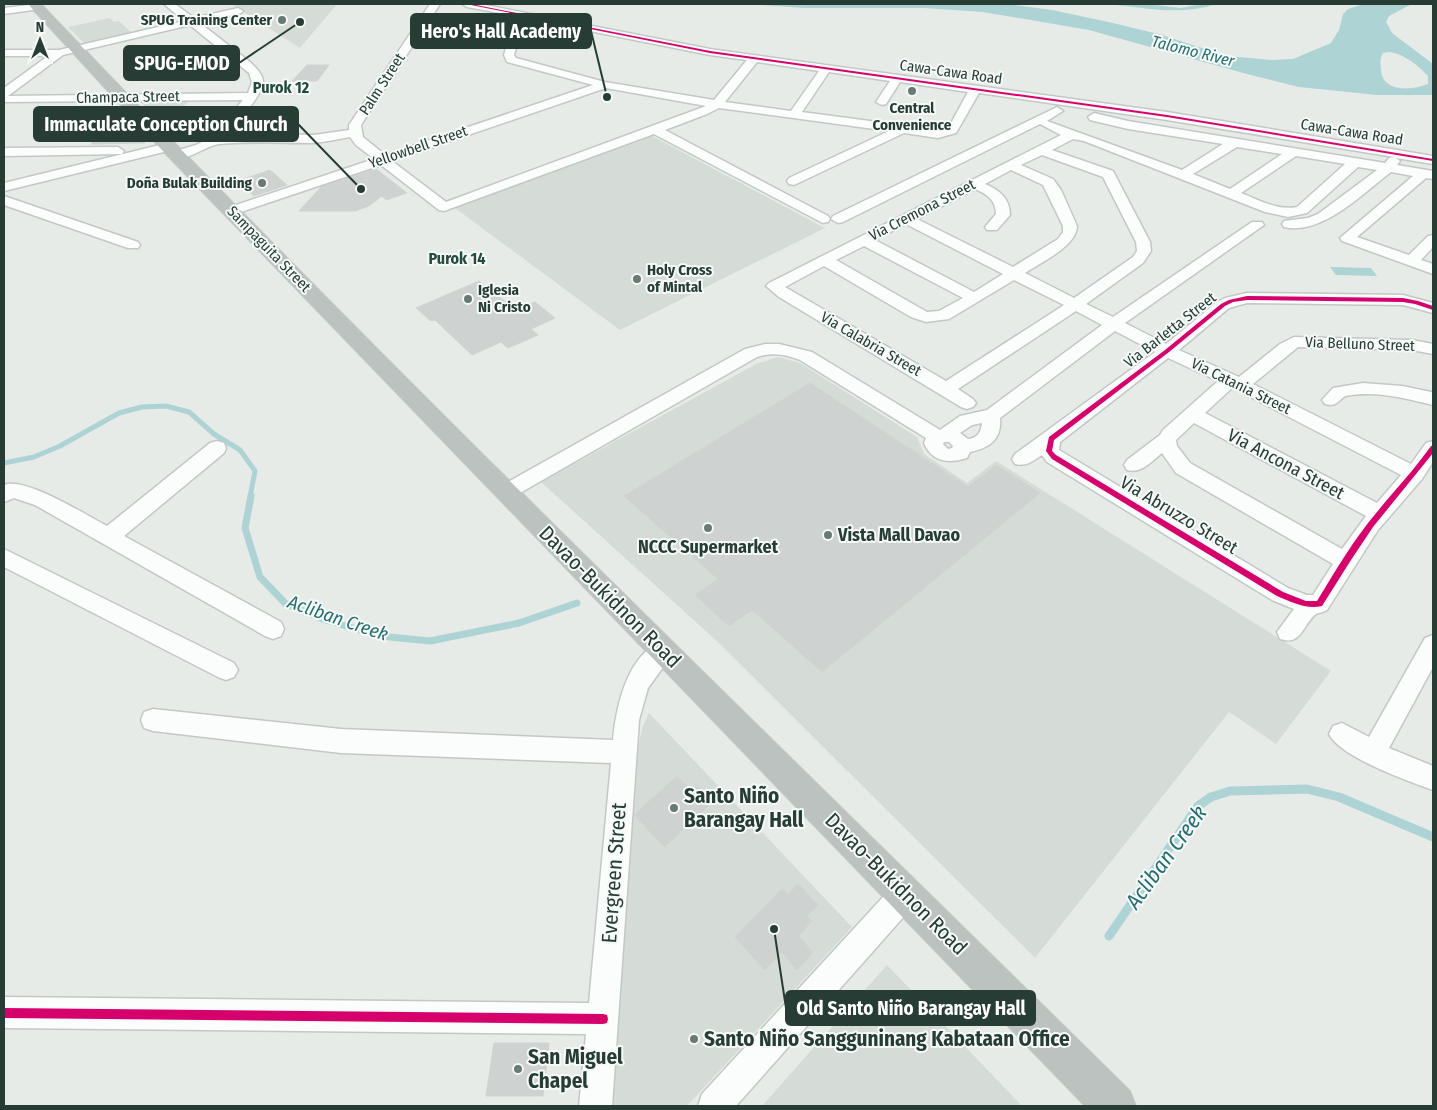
<svg xmlns="http://www.w3.org/2000/svg" width="1437" height="1110" viewBox="0 0 1437 1110" font-family="'Fira Sans Condensed',sans-serif">
  <rect width="100%" height="100%" fill="#e6ebe8"/>
  <path fill="#d5dcd8" d="M231 4H337L300 48Z
    M110 18 114 22 119 21 132 33 84 43 68 27Z
    M138 99H191L163 125Z
    M652 136 825 228 620 330 455 208Z
    M778 357 800 363 917 437 924 454 967 483 996 461 1331 671 1276 744 1229 712 1035 958 719 643 541 482 756 364Z
    M649 713 852 927 687 1106H613L636 755 643 726Z
    M887 965 1022 1106H762Z"/>
  <path fill="#add3d4" fill-rule="evenodd" d="M747 4H1007L1052 10 1113 23 1162 35 1226 56 1272 60 1293 59 1331 43 1339 30 1343 14 1348 9 1364 4H1412L1389 16 1386 22 1392 33 1433 64V95H1377L1299 87 1247 74 1089 30 983 12 924 8H804ZM1389 52C1403 53 1419 66 1428 76V84C1411 91 1381 92 1381 69 1380 63 1380 58 1383 53Z
    M1108 4H1147L1181 8 1201 4H1217C1178 16 1147 8 1108 4Z
    M1330 267 1371 268 1377 276 1336 275Z"/>
  <g fill="none" stroke-linecap="round" stroke-linejoin="round">
    <path stroke="#add3d4" stroke-width="5" d="M4 463 34 457 60 446 119 413 142 407 166 406 189 412 214 434 240 450 255 471 250 497"/>
    <path stroke="#add3d4" stroke-width="7" d="M251 496 245 528 260 577 286 604 326 620 380 636 430 641 519 623 577 603"/>
    <path stroke="#add3d4" stroke-width="9" d="M1109 936 1198 806 1211 797 1230 791 1307 789 1339 797 1433 837"/>
  </g>
  <path fill="#ced2d0" stroke="#cfd4d1" d="M307 65H329L317 81H292Z
    M114 122 128 124 145 143 91 144Z
    M376 169 407 193 386 200 382 196 369 206 355 211H299L321 187Z
    M270 170 287 185 254 196 238 181Z
    M479 281 516 310 535 302 555 318 531 329 538 335 508 348 501 342 472 355 435 320 431 321 416 308Z
    M810 383 968 487 996 465 1040 493 822 672 752 610 729 626 695 595 718 579 624 496Z
    M677 776 692 791 697 786 713 801 665 847 634 815Z
    M798 884 818 905 807 916 812 921 798 936 813 952 797 970 782 952 765 970 735 937 782 889 788 895Z
    M494 1043H549L543 1096H486Z"/>
  <g fill="none" stroke-linecap="round" stroke-linejoin="round">
    <g stroke="#c3c8c5" stroke-width="3">
      <path id="minor" d="M37 4 42 7 40 9 4 14V8Z
        M164 4H175L194 18 238 8 243 11 241 13 200 23 250 62C255 67 262 73 263 81 263 97 234 125 224 137L269 134 314 135 349 130V125L430 4H440L361 125 363 137 385 155 593 85 507 62 504 55 515 16 467 7 462 4H480L710 49 1167 112 1433 156V164L1396 158 1400 161 1397 165 1433 171V179L1426 178 1357 237 1409 255 1428 236 1433 235V247L1421 260 1433 264V274L1342 241 1340 238 1413 176 1391 172C1363 193 1322 236 1284 227L1282 224 1284 221 1308 218 1318 214 1377 170 1358 167 1307 213 1288 217 1265 212 1084 141 1073 139 1052 150 1113 171 1150 242 1151 251 1143 263 1086 304 1113 317 1252 222H1262L1264 225 1125 323 1166 344 1217 302 1225 298 1247 293 1403 295 1433 303V313L1403 305 1247 303 1229 308 1179 350 1239 377 1280 344 1294 337 1412 340 1433 344V354L1412 350 1298 347 1253 384 1411 464 1426 443 1433 441V462L1422 479 1378 530 1327 610C1324 612 1318 613 1316 614 1302 625 1302 646 1280 639L1277 632 1294 609 1272 600 1047 462 1042 455C1033 461 1026 467 1015 464L1012 459 1015 454 1155 352 1115 331 1000 418C1002 440 989 448 970 452L967 458C948 464 932 462 924 443L926 438 800 360C786 354 772 352 757 357L513 497 506 499 499 497 496 492 499 487 745 349 765 344H779L812 352 940 430 960 416 987 410 1102 325 1076 311 958 389 973 399 976 403 973 407 967 409 961 407 779 297 766 286 769 283 1061 135 1040 124 843 222 838 223 831 219 833 216 1053 109 1057 107 1063 111 1047 121 1182 170 1223 144 1128 129 1090 120 1088 117 1094 113 1128 121 1385 163 1389 158 1394 157 1167 120 979 93 956 133 938 138 904 133 794 185 789 184 787 181 789 178 889 131 719 108 707 114 665 130 828 216 830 219 828 222 823 223 654 134 444 211 439 210 381 165 232 215 227 214 225 211 227 208 374 159 356 145 350 137C338 139 325 142 312 143 281 143 250 141 219 144 204 146 188 162 172 158L170 155 172 152 196 145 210 138 243 100 4 102V88L48 56H4V50H59L184 21ZM524 18 710 55 747 60 714 100 605 82 516 58 514 55ZM190 25 249 73 252 82 248 93 8 96 63 55ZM757 62 819 71 791 111 725 102ZM829 72 890 81 876 102 882 105 886 104 900 82 968 92 950 125 938 130 802 112ZM606 88 706 106 446 202 392 161ZM1237 147 1282 154 1230 189 1193 174ZM1042 155 1103 177 1136 242 1137 251 1133 257 1074 298 1025 273C1040 263 1077 246 1077 226L1061 190 1053 179 1021 165ZM1296 156 1345 164 1297 207C1278 211 1259 200 1241 193ZM1011 170 1043 185 1063 226V232L1058 239 1013 267 917 219 975 189C987 194 996 200 996 214L985 227 987 230H997L1010 215C1010 199 1000 190 985 184ZM906 224 1003 274 974 292 875 240ZM864 246 963 298 939 311 927 312 836 260ZM824 266 911 317 926 322 949 319 1014 280 1064 305 946 381 785 287ZM1168 358 1218 381 1163 430 1160 435 1127 460 1124 465 1127 470C1141 474 1152 461 1162 453L1176 473 1333 564 1313 595H1307L1288 588 1059 450 1060 442ZM1232 388 1235 389 1401 475 1377 503 1205 413ZM982 423C981 432 978 438 968 439L960 433 972 425ZM1194 423 1366 516 1342 549 1190 463 1177 446 1176 440ZM944 442H949L953 446 952 448 948 449 943 444Z
        M168 143 174 147 172 150 4 191V183Z
        M118 147 124 151 122 154 4 156V148Z
        M4 196 138 242 140 245 138 248H128L4 205Z
        M1363 383 1402 386 1431 392 1433 393V405C1404 398 1375 390 1345 396 1337 402 1336 407 1325 404L1322 400 1333 388Z
        M217 441 224 443 226 448 224 453 124 536 281 622 284 629 281 636 273 639 265 636 35 505 14 498 4 502V485C24 476 86 515 107 526L210 443Z
        M4 549 234 663 238 670 234 677 226 680 218 677 4 567Z
        M1433 635V667L1389 748 1433 766V790C1408 781 1340 757 1329 734L1333 726 1342 723 1369 737 1425 638Z
        M663 641 671 644 675 651 648 688 639 720 612 1106H579L586 1034 4 1028V997L589 1003 611 763 341 753 153 731 144 728 141 720 144 712 153 709 341 729 613 740C616 707 627 654 663 641Z
        M905 880 915 884 919 894 915 904 736 1106H698L702 1094 895 884Z"/>
    </g>
    <g stroke="#c3c9c7" stroke-width="2">
      <path id="highway" d="M28 4H41C394 375 765 731 1130 1091L1136 1106H1085L162 150Z"/>
    </g>
    <use href="#minor" fill="#fbfcfc" fill-rule="evenodd"/>
    <use href="#highway" fill="#bcc2c0" fill-rule="evenodd"/>
    <g stroke="#f5f9f7" stroke-width="3">
      <path id="cycleway" d="M466 4H471L710 51 1167 115 1433 159V161L1167 117 710 53Z
        M1247 296 1403 298 1418 301 1433 306V310L1415 304 1403 302 1247 300 1233 302 1225 306 1169 352 1054 440 1052 451 1056 455 1283 592 1306 601H1317C1336 570 1354 539 1377 512 1395 490 1414 470 1431 446H1433V453L1429 458 1373 527 1351 560 1322 606C1306 610 1292 602 1277 596L1052 459 1046 451 1049 437 1165 350 1221 304 1229 300Z
        M4 1008 603 1014 607 1015 608 1019 607 1023 603 1024 4 1018Z"/>
    </g>
    <use href="#cycleway" fill="#d6006c" fill-rule="evenodd"/>
  </g>
  <g fill="#697973" stroke="#f5f9f7" stroke-width="2">
    <circle cx="282" cy="20" r="5"/>
    <circle cx="912" cy="91" r="5"/>
    <circle cx="262" cy="183" r="5"/>
    <circle cx="637" cy="279" r="5"/>
    <circle cx="468" cy="299" r="5"/>
    <circle cx="708" cy="528" r="5"/>
    <circle cx="828" cy="535" r="5"/>
    <circle cx="674" cy="808" r="5"/>
    <circle cx="694" cy="1039" r="5"/>
    <circle cx="518" cy="1069" r="5"/>
  </g>
  <g text-anchor="middle" dominant-baseline="central" stroke-width="4" stroke-linejoin="round" paint-order="stroke">
    <g font-size="15" font-weight="bold" fill="#263c34" stroke="#f5f9f7" text-anchor="end">
      <text x="272" y="20">SPUG Training Center</text>
      <text x="912" y="108" text-anchor="middle">Central<tspan x="912" dy="17">Convenience</tspan></text>
      <text x="252" y="183">Doña Bulak Building</text>
      <text x="647" y="270" text-anchor="start">Holy Cross<tspan x="647" dy="17">of Mintal</tspan></text>
      <text x="478" y="290" text-anchor="start">Iglesia<tspan x="478" dy="17">Ni Cristo</tspan></text>
    </g>
    <g font-size="15" fill="#263c34" stroke="#f5f9f7">
      <text transform="translate(951 72) rotate(8)">Cawa-Cawa Road</text>
      <text transform="translate(382 84) rotate(-57)">Palm Street</text>
      <text transform="translate(128 97) rotate(-1)">Champaca Street</text>
      <text transform="translate(1352 132) rotate(9)">Cawa-Cawa Road</text>
      <text transform="translate(418 147) rotate(-19)">Yellowbell Street</text>
      <text transform="translate(922 210) rotate(-27)">Via Cremona Street</text>
      <text transform="translate(269 249) rotate(46)">Sampaguita Street</text>
      <text transform="translate(1170 330) rotate(-38)">Via Barletta Street</text>
      <text transform="translate(871 344) rotate(30)">Via Calabria Street</text>
      <text transform="translate(1360 344) rotate(2)">Via Belluno Street</text>
      <text transform="translate(1241 386) rotate(26)">Via Catania Street</text>
    </g>
    <g font-size="16" font-style="italic" fill="#276e72" stroke="#f5f9f7">
      <text transform="translate(1193 51) rotate(14)">Talomo River</text>
    </g>
    <g font-size="16" font-weight="bold" fill="#244c3e" stroke="#f5f9f7">
      <text x="281" y="87">Purok 12</text>
      <text x="457" y="258">Purok 14</text>
    </g>
    <g font-size="18" fill="#263c34" stroke="#f5f9f7">
      <text transform="translate(1286 464) rotate(28)">Via Ancona Street</text>
      <text transform="translate(1179 515) rotate(31)">Via Abruzzo Street</text>
    </g>
    <g font-size="18" font-weight="bold" fill="#263c34" stroke="#f5f9f7" text-anchor="start">
      <text x="838" y="535">Vista Mall Davao</text>
      <text x="708" y="547" text-anchor="middle">NCCC Supermarket</text>
    </g>
    <g font-size="19" font-style="italic" fill="#276e72" stroke="#f5f9f7">
      <text transform="translate(338 618) rotate(19)">Acliban Creek</text>
    </g>
    <g font-size="21" fill="#263c34" stroke="#f5f9f7">
      <text transform="translate(610 597) rotate(45)">Davao-Bukidnon Road</text>
      <text transform="translate(614 873) rotate(-86)">Evergreen Street</text>
      <text transform="translate(896 884) rotate(45)">Davao-Bukidnon Road</text>
    </g>
    <g font-size="21" font-weight="bold" fill="#263c34" stroke="#f5f9f7" text-anchor="start">
      <text x="684" y="796">Santo Niño<tspan x="684" dy="24">Barangay Hall</tspan></text>
      <text x="704" y="1039">Santo Niño Sangguninang Kabataan Office</text>
      <text x="528" y="1057">San Miguel<tspan x="528" dy="24">Chapel</tspan></text>
    </g>
    <g font-size="22" font-style="italic" fill="#276e72" stroke="#f5f9f7">
      <text transform="translate(1166 857) rotate(-54)">Acliban Creek</text>
    </g>
  </g>
  <path fill="none" stroke="#263c34" stroke-width="2" d="M607 97L591 31M300 22L239 63M361 189L298 124M774 929L786 1008"/>
  <g fill="#263c34" stroke="#f5f9f7" stroke-width="2">
    <circle cx="607" cy="97" r="5"/>
    <circle cx="300" cy="22" r="5"/>
    <circle cx="361" cy="189" r="5"/>
    <circle cx="774" cy="929" r="5"/>
  </g>
  <g fill="#263c34" stroke="#263c34" stroke-width="2">
    <rect x="411" y="14" width="180" height="34" rx="5"/>
    <rect x="124" y="46" width="115" height="34" rx="5"/>
    <rect x="34" y="107" width="264" height="34" rx="5"/>
    <rect x="786" y="991" width="249" height="34" rx="5"/>
  </g>
  <g font-size="19" text-anchor="middle" font-weight="bold" fill="#fff">
    <text x="501" y="38">Hero's Hall Academy</text>
    <text x="182" y="70">SPUG-EMOD</text>
    <text x="166" y="131">Immaculate Conception Church</text>
    <text x="911" y="1015">Old Santo Niño Barangay Hall</text>
  </g>
  <rect width="1437" height="1110" fill="none" stroke="#263c34" stroke-width="10"/>
  <g transform="translate(40 40)" stroke="#f5f9f7" stroke-width="4" paint-order="stroke">
  <path d="M0-4L9 19L0 12L-9 19Z" fill="#263c34"/>
  <text y="-8" font-size="14" font-weight="bold" text-anchor="middle" fill="#263c34">N</text>
  </g>
</svg>
